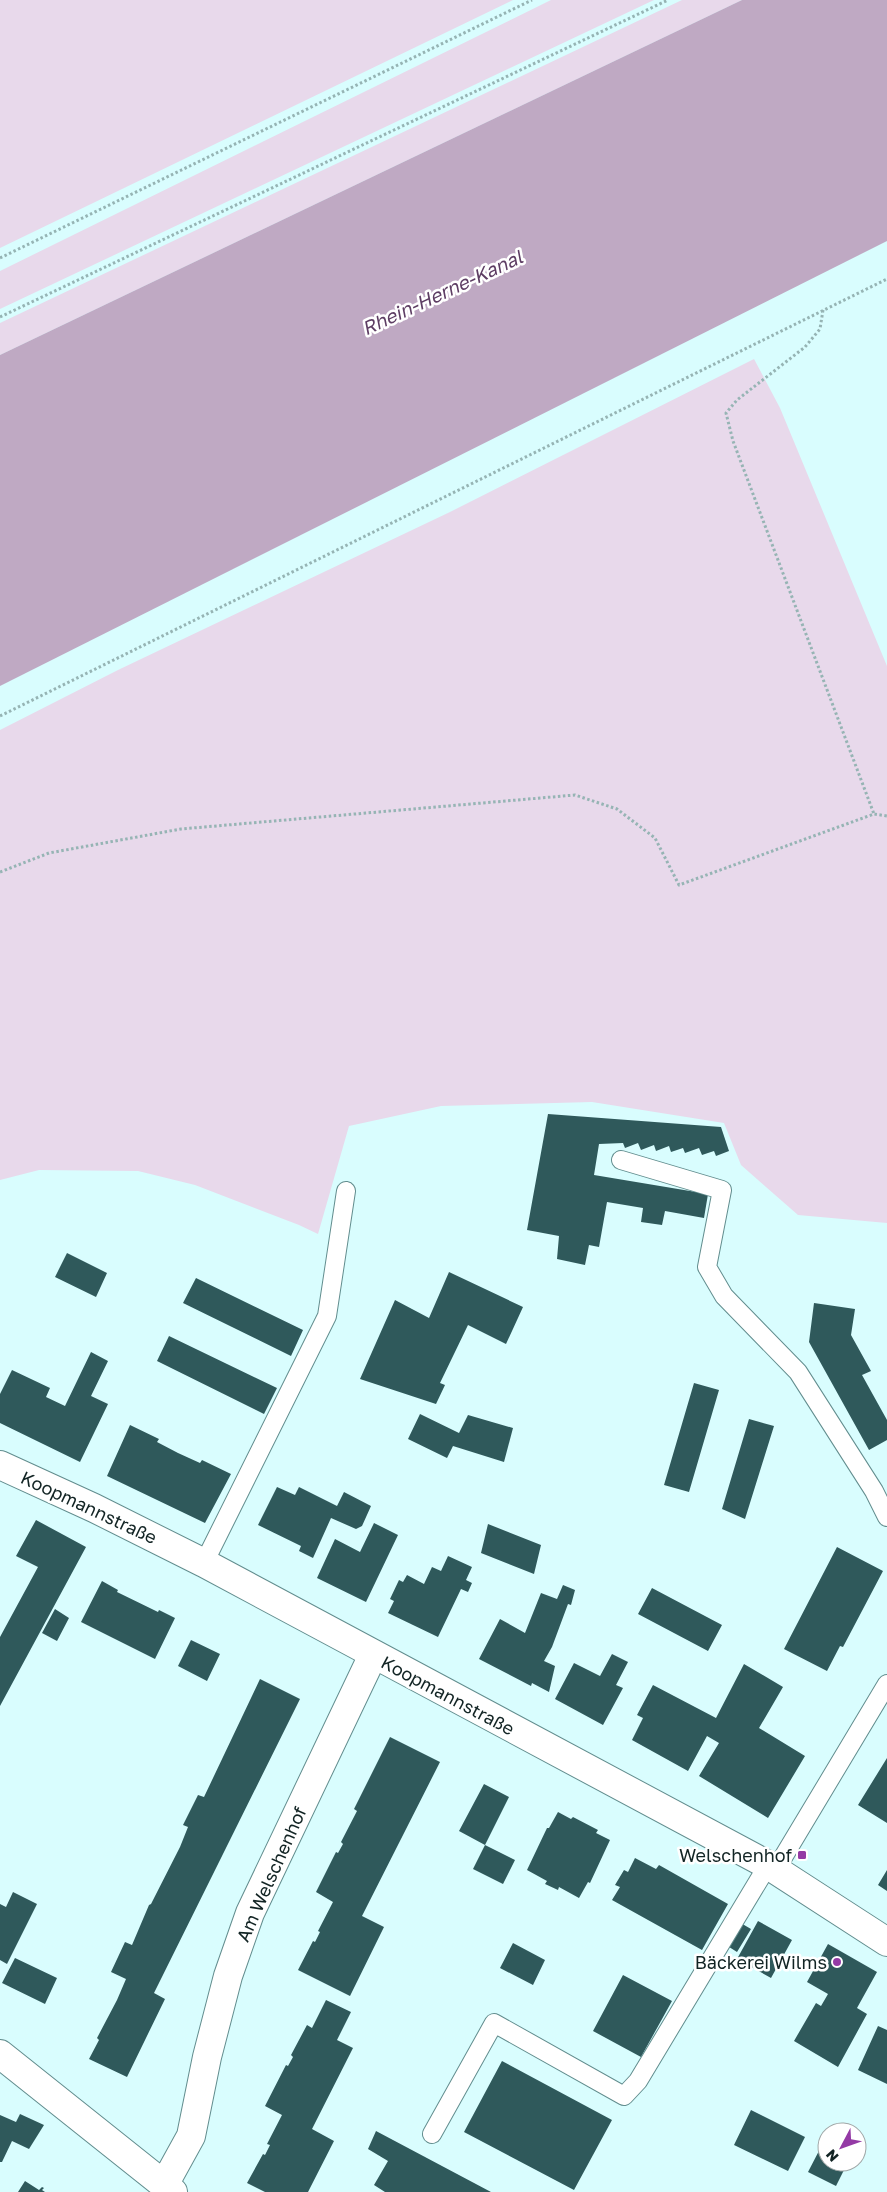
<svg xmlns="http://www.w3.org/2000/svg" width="887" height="2192" viewBox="0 0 887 2192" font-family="'Golos Text',sans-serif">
  <rect width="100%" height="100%" fill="#d9fdfe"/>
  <path fill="#e8d9eb" d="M0 0H513L0 248Z
    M551 0H654L0 309V271Z
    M682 0H742L0 355V323Z
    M754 359 780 408 887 666V1223L798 1215 741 1165 724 1123 592 1102 441 1106 349 1126 318 1234 299 1225 195 1185 138 1171 39 1170 0 1180V730L118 670 450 512Z"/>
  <path fill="#bfa9c3" d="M742 0H887V241L0 686V355Z"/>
  <path fill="#2f595b" d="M548 1114 721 1127 729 1151 716 1156 714 1151 702 1155 699 1148 685 1153 683 1148 671 1152 669 1146 656 1151 654 1145 641 1150 638 1143 625 1148 623 1143 599 1144 594 1175 708 1194 704 1218 665 1211 662 1225 641 1222 643 1208 607 1202 599 1247 589 1245 585 1265 557 1259 559 1236 527 1230Z
    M67 1253 107 1273 96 1297 55 1277Z
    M449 1272 523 1307 506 1344 468 1325 440 1383 445 1385 436 1404 360 1379 395 1300 429 1318Z
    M196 1278 303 1330 291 1356 183 1303Z
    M814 1303 855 1309 851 1335 871 1371 862 1375 887 1420V1440L869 1450 809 1342Z
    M169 1336 277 1388 264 1414 157 1361Z
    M91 1352 108 1361 91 1396 108 1404 80 1462 0 1423V1394L12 1370 50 1388 46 1397 65 1406Z
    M694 1383 719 1390 689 1492 664 1485Z
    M420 1414 459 1433 468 1415 513 1428 504 1462 453 1446 447 1458 408 1439Z
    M749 1419 774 1426 745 1519 722 1509Z
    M130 1425 159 1439 157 1442 178 1453 200 1463 202 1460 231 1474 205 1523 107 1476Z
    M277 1487 295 1495 299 1487 337 1506 344 1492 371 1506 362 1526 356 1529 331 1518 313 1558 299 1551 301 1546 258 1525Z
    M36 1520 86 1547 0 1706V1637L38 1567 16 1556Z
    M374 1523 398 1535 366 1602 317 1578 335 1539 360 1552Z
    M488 1524 541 1545 534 1574 481 1553Z
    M837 1547 883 1571 843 1647 840 1646 827 1671 784 1649Z
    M448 1556 472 1567 466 1580 472 1583 468 1592 461 1589 438 1637 388 1613 394 1601 390 1599 399 1580 403 1582 407 1575 424 1584 432 1567 441 1571Z
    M102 1581 118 1590 117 1592 158 1612 159 1610 175 1618 155 1659 81 1622Z
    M563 1585 575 1590 571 1605 568 1604 552 1647 544 1661 555 1666 549 1692 532 1683 531 1686 479 1659 500 1619 525 1633 541 1593 557 1599Z
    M652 1588 722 1625 708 1651 638 1614Z
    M55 1609 69 1618 57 1641 42 1633Z
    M191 1640 220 1654 207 1681 178 1666Z
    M612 1654 628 1662 616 1685 623 1688 603 1725 555 1699 574 1663 600 1676Z
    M744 1664 783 1687 759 1728 805 1756 768 1818 699 1776 719 1743 707 1736 688 1771 632 1740 643 1718 637 1715 653 1685 716 1718Z
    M260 1679 300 1699 154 1993 165 1999 127 2077 89 2059 99 2040 97 2038 117 2000 126 1979 111 1972 125 1942 132 1945 149 1905 151 1904 180 1847 188 1827 183 1825 198 1795 204 1797Z
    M390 1737 440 1762 362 1916 384 1927 350 1996 298 1970 313 1941 315 1942 320 1932 318 1931 333 1902 316 1892 336 1852 338 1853 343 1844 341 1842 357 1811 354 1809Z
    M887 1758V1823L858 1805Z
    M484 1784 509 1797 485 1845 459 1831Z
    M558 1812 571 1819 573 1817 598 1830 596 1833 610 1840 590 1883 588 1882 579 1898 559 1887 558 1890 545 1884 547 1881 527 1870 547 1828H549Z
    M485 1845 515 1860 503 1884 473 1869Z
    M635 1858 656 1869 659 1865 728 1904 702 1950 612 1900 620 1887 615 1885 624 1870 628 1872Z
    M887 1870V1891L878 1885Z
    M13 1892 37 1904 7 1964 0 1960V1904L6 1907Z
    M758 1921 792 1940 771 1978 737 1959Z
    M739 1922 751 1929 737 1952 726 1945Z
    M513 1943 545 1960 533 1985 500 1968Z
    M828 1944 877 1972 857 2008 867 2014 838 2067 794 2041 816 2003 821 2006 828 1994 807 1982Z
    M15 1958 57 1978 45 2004 2 1983Z
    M623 1975 672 2001 641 2057 593 2031Z
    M326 2000 351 2012 337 2040 353 2048 312 2129 334 2141 308 2192H265L247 2183 263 2154 265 2155 270 2145 267 2144 282 2115 265 2106 286 2065 288 2066 293 2057 291 2055 307 2025 312 2028Z
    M878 2026 887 2030V2084L858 2070Z
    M502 2061 612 2120 574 2190 464 2132Z
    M751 2110 805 2137 788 2171 734 2145Z
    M20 2114 44 2125 29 2149 12 2141 2 2162H0V2115L16 2122Z
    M376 2131 491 2192H385L374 2185 388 2161 368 2149Z
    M822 2145 827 2147V2162H848L836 2186 808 2172Z
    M25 2181 39 2190 42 2187 44 2188 42 2190 45 2192H18Z"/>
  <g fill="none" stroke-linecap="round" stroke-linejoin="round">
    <g stroke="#628d8e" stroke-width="20">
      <path id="service" d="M621 1160 722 1190 707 1267 724 1296 798 1372 874 1491 887 1517
        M204 1563 327 1316 346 1191
        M776 1869 887 1684
        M432 2134 494 2023 624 2096 638 2081 768 1865"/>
    </g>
    <g stroke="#628d8e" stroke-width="30">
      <path id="minor" d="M0 2054 173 2192
        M164 2185 191 2136 207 2057 228 1976 250 1913 373 1655"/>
    </g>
    <g stroke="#628d8e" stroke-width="30">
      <path id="tertiary" d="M0 1465 94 1508 204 1563 768 1865 887 1942"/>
    </g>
    <path stroke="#96b4b4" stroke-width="3" stroke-dasharray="2.5 2.5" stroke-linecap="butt" d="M0 258 532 0
      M823 310 820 329 805 347 737 400 726 413 733 441 874 814
      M0 317 668 0
      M0 716 887 279
      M0 872 49 853 181 829 575 795 617 809 655 838 679 885 874 814 887 816"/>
    <use href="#service" stroke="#fff" stroke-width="18"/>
    <use href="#minor" stroke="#fff" stroke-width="28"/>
    <use href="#tertiary" stroke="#fff" stroke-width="28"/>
  </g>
  <g fill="#943aa5" stroke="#fff" stroke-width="2">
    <rect x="797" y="1850" width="10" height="10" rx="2.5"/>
    <circle cx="837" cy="1962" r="5"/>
  </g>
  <g text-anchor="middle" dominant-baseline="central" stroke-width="5" stroke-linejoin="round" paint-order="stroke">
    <g font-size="18" fill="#122424" stroke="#fff">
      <text transform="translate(89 1507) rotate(25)">Koopmannstraße</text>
      <text transform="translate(448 1695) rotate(28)">Koopmannstraße</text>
      <text transform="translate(271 1874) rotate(-66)">Am Welschenhof</text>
    </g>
    <g font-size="18" fill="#122424" stroke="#fff" text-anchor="end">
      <text x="792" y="1855">Welschenhof</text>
      <text x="827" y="1962">Bäckerei Wilms</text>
    </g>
    <g font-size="19" font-style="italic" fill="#5d3d63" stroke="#fff">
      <text transform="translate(442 292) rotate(-25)">Rhein-Herne-Kanal</text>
    </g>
  </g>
  <g transform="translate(842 2147) rotate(229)"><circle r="24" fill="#ffffff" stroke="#a0a7a7"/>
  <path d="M0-4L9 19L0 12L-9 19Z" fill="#943aa5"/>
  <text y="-8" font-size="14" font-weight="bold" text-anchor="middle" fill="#122424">N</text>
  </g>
</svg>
